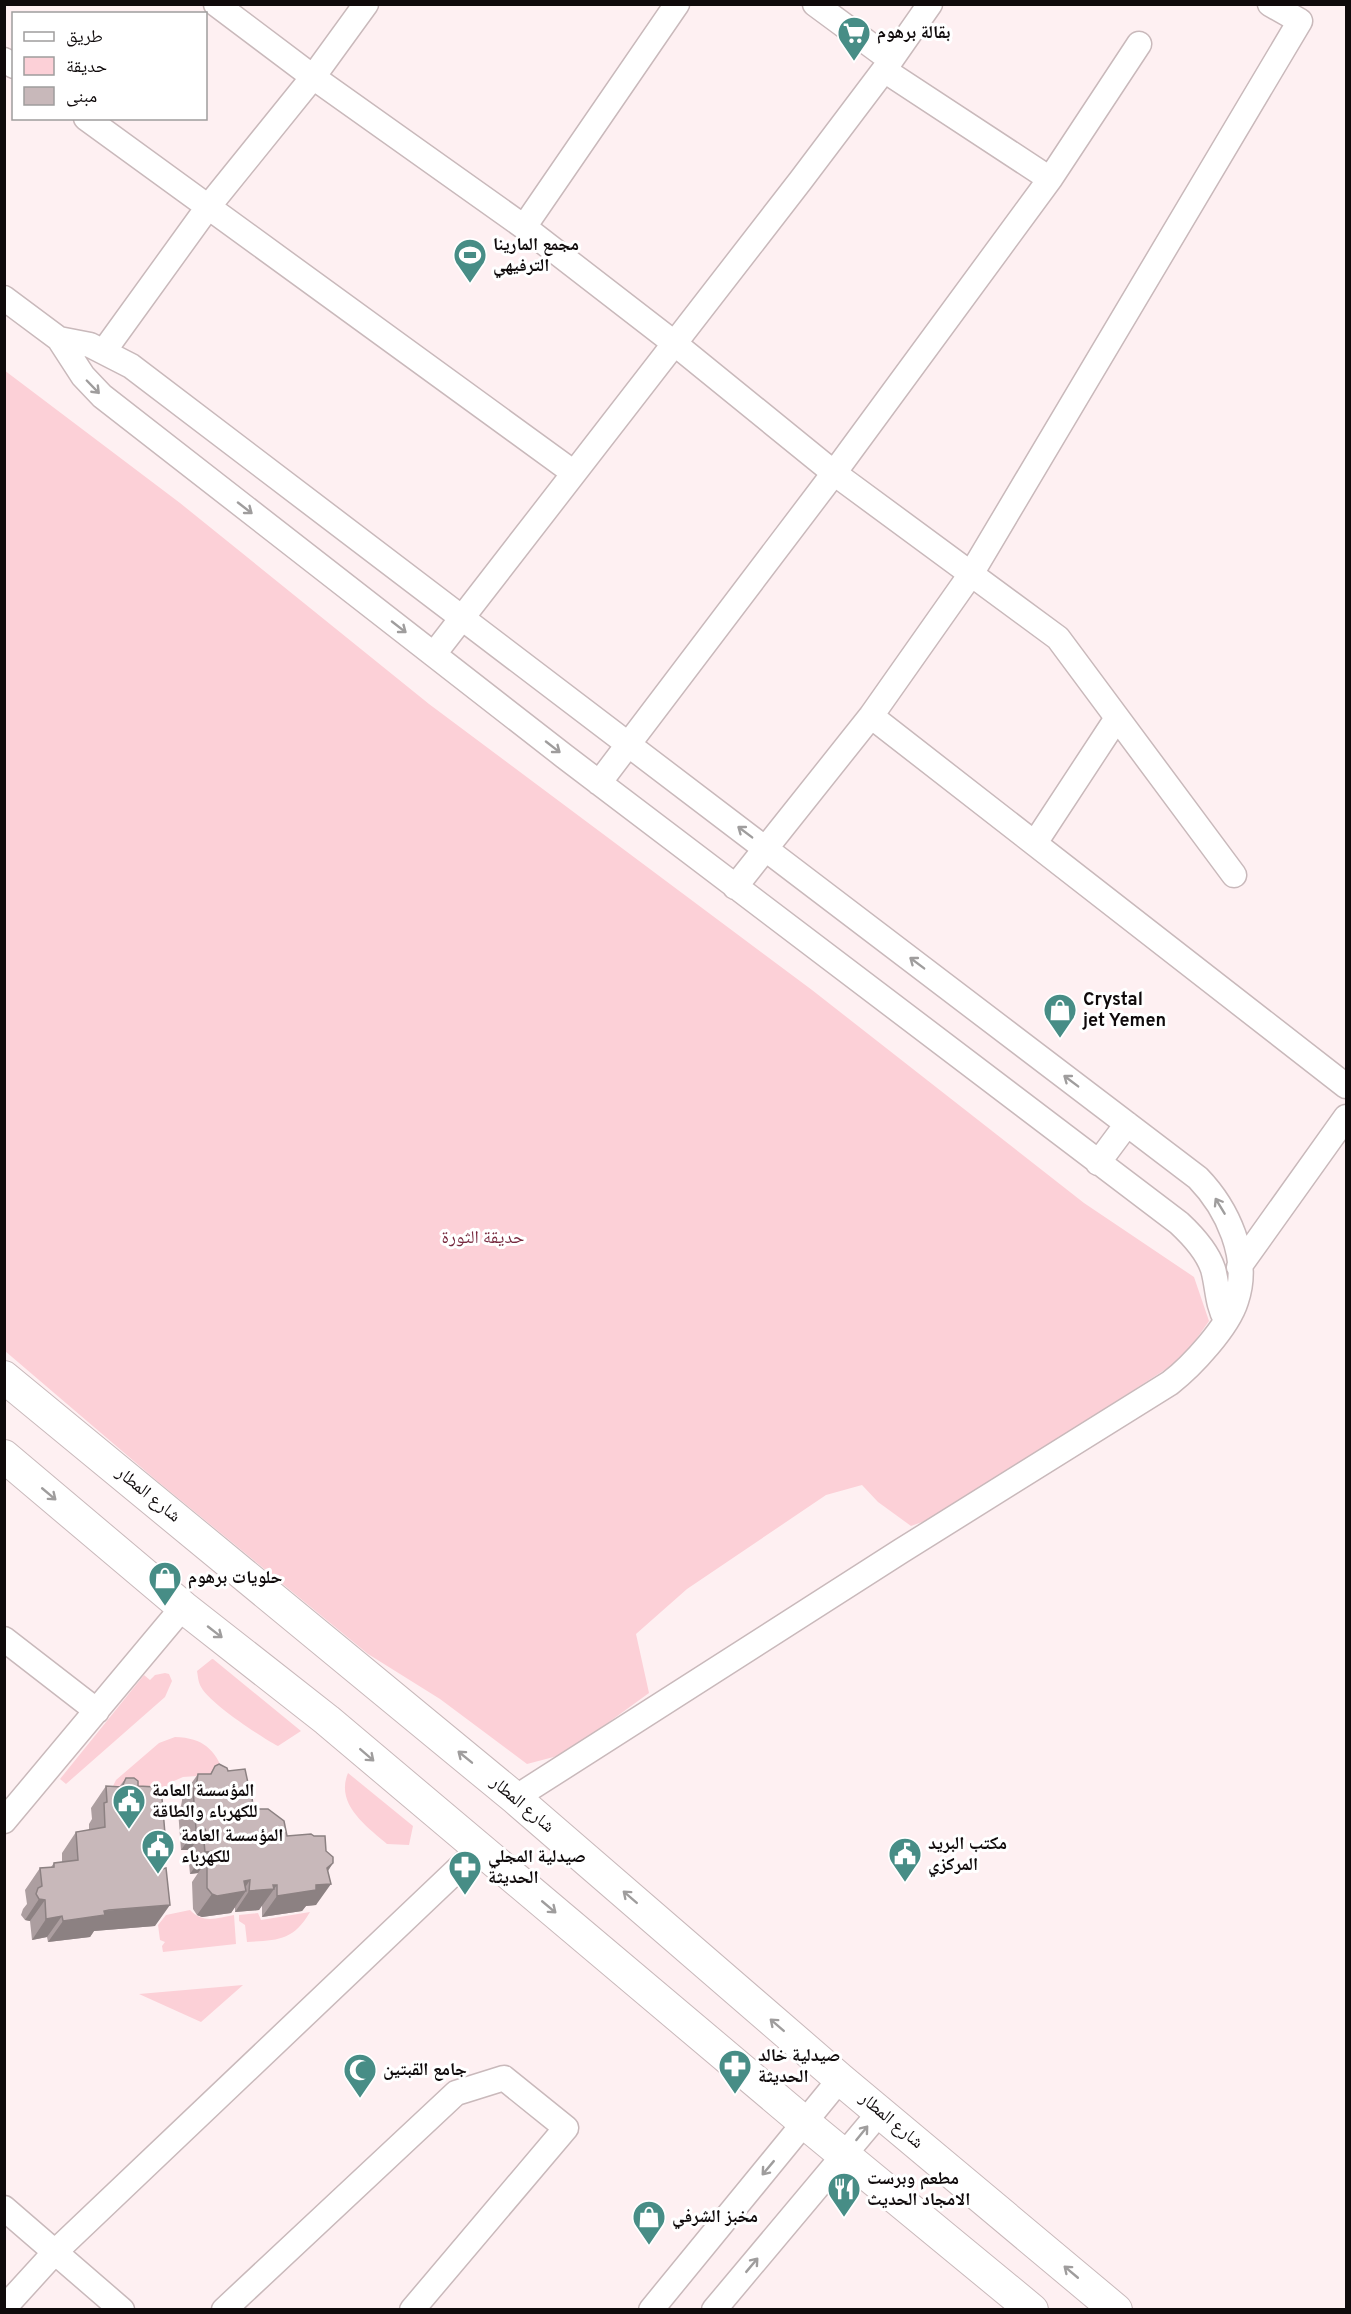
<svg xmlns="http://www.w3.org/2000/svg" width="1351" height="2314" viewBox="0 0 1351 2314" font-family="Overpass,'Noto Naskh Arabic',sans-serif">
  <rect width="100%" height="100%" fill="#fef0f2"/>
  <path fill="#fcd0d7" d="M4 370 180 503 429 704 812 990 1084 1203 1194 1277 1209 1321 1183 1358 939 1516 911 1526 878 1502 862 1485 826 1495 687 1589 636 1634 649 1693 565 1754 527 1764 440 1699 368 1654 156 1480 5 1351Z
    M212 1659H213L301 1731 278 1746C261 1737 207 1702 200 1685 198 1681 198 1676 197 1671Z
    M165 1673 169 1674 172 1681 165 1697 66 1784 60 1779 144 1675 150 1680 155 1675Z
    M175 1737C204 1738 214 1749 225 1774L183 1777 174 1781 169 1795 127 1792 128 1787 113 1786 116 1780 159 1743Z
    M348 1773 413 1826 409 1845 387 1844C366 1826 335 1804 348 1773Z
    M190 1910C203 1924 217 1918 234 1915L236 1944 163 1952 162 1946 165 1942 160 1940 158 1925 166 1915Z
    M310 1912C293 1941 278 1940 247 1942L245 1925 239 1921V1915L258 1913 261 1920Z
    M243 1985 201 2022 139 1994Z"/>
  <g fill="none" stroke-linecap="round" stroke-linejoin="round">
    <g stroke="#c9b9bb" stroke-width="27">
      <path id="minor" d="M216 4 313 77 524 227 674 343 834 473 1058 638 1234 875
        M815 4 891 60
        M4 60 14 66
        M884 70 1050 179
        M86 118 574 473
        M524 227 677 4
        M4 298 59 339 83 376 102 396 564 756 1179 1223C1193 1236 1207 1251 1213 1269 1218 1287 1217 1304 1226 1320
        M59 339 90 345 131 366 1198 1178C1227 1208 1251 1258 1236 1301 1228 1327 1192 1366 1170 1383L901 1551 515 1798
        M104 351 208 207 313 77 366 4
        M434 654 801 180 884 70 930 4
        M871 716 1346 1086
        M599 783 834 473 1050 179 1139 44
        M1035 843 1117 718
        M735 887 871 716 971 574 1300 21 1270 4
        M1098 1163 1127 1124
        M1239 1267 1346 1117
        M4 1639 97 1711
        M4 1821 183 1607
        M4 2208 122 2310
        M4 2308 55 2252 479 1849
        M224 2310 456 2093 504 2078 566 2128 412 2310
        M651 2310 840 2079
        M714 2310 880 2112"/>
    </g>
    <g stroke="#c9b9bb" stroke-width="34">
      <path id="major" d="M4 1377 515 1798 840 2079 1116 2310
        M4 1456 183 1607 327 1720 805 2123 1032 2310"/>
    </g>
    <use href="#minor" stroke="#fff" stroke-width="24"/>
    <use href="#major" stroke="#fff" stroke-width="32"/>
  </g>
  <path fill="#ac9ea0" d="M215 1766 228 1771 253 1809 287 1836 326 1851 333 1863 328 1871 316 1905 306 1906 302 1911 262 1917V1906H261L259 1910 235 1912V1907L231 1913 202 1917 197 1915 193 1909 192 1882 198 1873 190 1874 188 1853 190 1850H181L178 1810 181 1806 183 1795 198 1774H210Z
    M126 1778 138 1786 160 1842 155 1926 94 1931 90 1937 48 1942 47 1937 32 1940 30 1921 25 1920 21 1915 23 1909 27 1904 25 1890 40 1868 51 1867 54 1863 62 1862V1853L76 1832 89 1830V1824L92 1819 91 1808 106 1786 119 1787Z"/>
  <path fill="#8c8182" d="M196 1829H205L190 1850H181Z
    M165 1834 150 1855 159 1835Z
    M216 1851 207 1864V1860L198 1873 190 1874 205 1852Z
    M333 1863 318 1885 331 1884 316 1905 306 1906 302 1911 262 1917 277 1896 327 1868Z
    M250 1880 242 1892 246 1891 231 1913 202 1917 197 1915 212 1894 244 1881Z
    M273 1885H277L259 1910 235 1912 249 1891Z
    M39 1899 45 1900 30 1921 25 1920Z
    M170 1905 155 1926 94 1931 90 1937 48 1942 63 1921 104 1911Z
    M62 1916 47 1937 32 1940 46 1919Z"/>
  <path fill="#c8b8ba" stroke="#8c8182" stroke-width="1.5" d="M219 1764 227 1768 228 1771 245 1769 248 1783H251L253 1809H268L284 1821 287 1836 311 1834 314 1836H325L326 1851 333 1857V1863L327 1868 331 1884 316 1885V1890L277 1896V1885H273L274 1889 249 1891 250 1880 244 1881 246 1891 217 1896 212 1894 207 1888V1860L217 1858 216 1851 205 1852 203 1832H206L205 1829H196L193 1789 196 1788 198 1774H211L215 1766Z
    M126 1778H134L138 1781V1786L156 1787 158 1798H162L165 1834 159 1835 162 1869 166 1868 170 1905 109 1910 104 1911 105 1915 63 1921 62 1916 46 1919 45 1900 39 1899 36 1894 38 1888 42 1886 40 1868 54 1867V1863L78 1860 76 1832 105 1827 104 1803 107 1802 106 1786 122 1787Z"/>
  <defs><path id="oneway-shaft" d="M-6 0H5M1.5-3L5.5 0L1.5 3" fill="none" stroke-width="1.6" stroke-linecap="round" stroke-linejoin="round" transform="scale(1.5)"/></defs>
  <g stroke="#9f9d9d">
    <use href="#oneway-shaft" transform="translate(93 387) rotate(46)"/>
    <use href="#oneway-shaft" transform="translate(245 508) rotate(38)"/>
    <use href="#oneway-shaft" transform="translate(399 627) rotate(38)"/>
    <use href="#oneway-shaft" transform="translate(553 747) rotate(38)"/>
    <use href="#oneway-shaft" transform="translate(745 832) rotate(-143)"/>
    <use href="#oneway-shaft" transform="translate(917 963) rotate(-143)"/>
    <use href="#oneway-shaft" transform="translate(1071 1081) rotate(-143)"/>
    <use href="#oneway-shaft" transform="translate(1220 1206) rotate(-121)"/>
    <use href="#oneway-shaft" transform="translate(49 1494) rotate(40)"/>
    <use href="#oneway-shaft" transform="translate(215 1632) rotate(38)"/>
    <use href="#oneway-shaft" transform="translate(367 1755) rotate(41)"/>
    <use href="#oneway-shaft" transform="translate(465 1757) rotate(-141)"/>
    <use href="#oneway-shaft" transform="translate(630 1897) rotate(-139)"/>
    <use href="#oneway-shaft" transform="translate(549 1907) rotate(40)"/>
    <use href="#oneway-shaft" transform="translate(777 2025) rotate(-139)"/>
    <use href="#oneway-shaft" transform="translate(862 2133) rotate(-51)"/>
    <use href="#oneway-shaft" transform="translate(768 2168) rotate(130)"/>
    <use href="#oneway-shaft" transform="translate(752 2265) rotate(-50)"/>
    <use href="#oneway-shaft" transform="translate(1071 2272) rotate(-140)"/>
  </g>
  <defs>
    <g id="supermarket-pin" transform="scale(1.725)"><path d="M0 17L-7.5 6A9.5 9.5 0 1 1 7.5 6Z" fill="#478d86" stroke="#fff"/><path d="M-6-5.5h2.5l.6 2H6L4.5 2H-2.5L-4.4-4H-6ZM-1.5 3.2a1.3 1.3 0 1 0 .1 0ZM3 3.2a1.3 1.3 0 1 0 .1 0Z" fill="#fff"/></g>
    <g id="stadium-pin" transform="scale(1.725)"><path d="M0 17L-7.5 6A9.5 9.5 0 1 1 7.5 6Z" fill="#478d86" stroke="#fff"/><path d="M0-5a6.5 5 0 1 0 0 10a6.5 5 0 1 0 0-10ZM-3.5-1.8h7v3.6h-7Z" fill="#fff"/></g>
    <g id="shop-pin" transform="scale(1.725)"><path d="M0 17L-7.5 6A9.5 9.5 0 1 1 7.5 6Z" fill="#478d86" stroke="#fff"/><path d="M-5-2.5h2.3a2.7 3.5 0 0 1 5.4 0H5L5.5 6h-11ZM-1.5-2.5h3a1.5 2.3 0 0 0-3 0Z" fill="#fff"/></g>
    <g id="civic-pin" transform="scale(1.725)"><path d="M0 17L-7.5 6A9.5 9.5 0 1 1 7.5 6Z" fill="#478d86" stroke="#fff"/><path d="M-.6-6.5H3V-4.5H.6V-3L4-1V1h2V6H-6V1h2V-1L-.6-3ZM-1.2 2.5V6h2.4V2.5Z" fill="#fff"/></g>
    <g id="pharmacy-pin" transform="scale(1.725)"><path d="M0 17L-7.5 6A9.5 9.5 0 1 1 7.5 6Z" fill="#478d86" stroke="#fff"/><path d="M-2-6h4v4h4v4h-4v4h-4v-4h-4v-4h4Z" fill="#fff"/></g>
    <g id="mosque-pin" transform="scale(1.725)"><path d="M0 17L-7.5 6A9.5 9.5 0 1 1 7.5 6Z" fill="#478d86" stroke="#fff"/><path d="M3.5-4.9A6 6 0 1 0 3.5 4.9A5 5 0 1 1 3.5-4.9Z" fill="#fff"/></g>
    <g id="restaurant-pin" transform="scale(1.725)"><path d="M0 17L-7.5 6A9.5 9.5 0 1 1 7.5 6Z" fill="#478d86" stroke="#fff"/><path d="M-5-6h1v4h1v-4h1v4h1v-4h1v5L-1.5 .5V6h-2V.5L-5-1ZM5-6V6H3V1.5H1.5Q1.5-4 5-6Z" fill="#fff"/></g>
  </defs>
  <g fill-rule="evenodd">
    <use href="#supermarket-pin" x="854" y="33"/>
    <use href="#stadium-pin" x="470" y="255"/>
    <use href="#shop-pin" x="1060" y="1010"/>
    <use href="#shop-pin" x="165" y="1578"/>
    <use href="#civic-pin" x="129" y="1801"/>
    <use href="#civic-pin" x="158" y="1846"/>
    <use href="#civic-pin" x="905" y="1854"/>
    <use href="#pharmacy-pin" x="465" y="1867"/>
    <use href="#pharmacy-pin" x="735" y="2066"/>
    <use href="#mosque-pin" x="360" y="2070"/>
    <use href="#restaurant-pin" x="844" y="2189"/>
    <use href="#shop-pin" x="649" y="2217"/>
  </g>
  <g text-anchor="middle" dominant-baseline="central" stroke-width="6" stroke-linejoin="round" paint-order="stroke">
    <g font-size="18" font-weight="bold" fill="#0f0a0b" stroke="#fff" text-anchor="start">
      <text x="877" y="33">بقالة برهوم</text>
      <text x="493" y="245">مجمع المارينا<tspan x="493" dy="21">الترفيهي</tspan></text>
      <text x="1083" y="1000">Crystal<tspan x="1083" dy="21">jet Yemen</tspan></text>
      <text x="188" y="1578">حلويات برهوم</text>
      <text x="152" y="1791">المؤسسة العامة<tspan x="152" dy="21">للكهرباء والطاقة</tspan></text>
      <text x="181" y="1836">المؤسسة العامة<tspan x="181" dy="21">للكهرباء</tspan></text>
      <text x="928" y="1844">مكتب البريد<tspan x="928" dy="21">المركزي</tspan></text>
      <text x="488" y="1857">صيدلية المجلي<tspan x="488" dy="21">الحديثة</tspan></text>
      <text x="758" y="2056">صيدلية خالد<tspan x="758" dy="21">الحديثة</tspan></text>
      <text x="383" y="2070">جامع القبتين</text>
      <text x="867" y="2179">مطعم وبرست<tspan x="867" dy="21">الامجاد الحديث</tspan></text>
      <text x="672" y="2217">مخبز الشرفي</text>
    </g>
    <g font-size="18" fill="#772a3f" stroke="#fff">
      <text x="483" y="1238">حديقة الثورة</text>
    </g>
    <g font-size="18" fill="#0f0a0b" stroke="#fff">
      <text transform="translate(148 1495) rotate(39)">شارع المطار</text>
      <text transform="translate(522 1805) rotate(40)">شارع المطار</text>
      <text transform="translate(891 2121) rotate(40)">شارع المطار</text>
    </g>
  </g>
  <rect width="1351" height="2314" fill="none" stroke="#0f0a0b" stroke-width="12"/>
  <rect x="12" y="12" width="195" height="108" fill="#ffffff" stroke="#9f9d9d" stroke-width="1.5"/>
  <rect x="24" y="32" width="30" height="9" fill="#ffffff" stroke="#9f9d9d" stroke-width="1.5"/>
  <text x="66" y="42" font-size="18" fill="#0f0a0b">طريق</text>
  <rect x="24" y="57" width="30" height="18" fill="#fcd0d7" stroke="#9f9d9d" stroke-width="1.5"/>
  <text x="66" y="72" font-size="18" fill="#0f0a0b">حديقة</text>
  <rect x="24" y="87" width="30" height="18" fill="#c8b8ba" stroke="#9f9d9d" stroke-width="1.5"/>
  <text x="66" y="102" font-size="18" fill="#0f0a0b">مبنى</text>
</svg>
